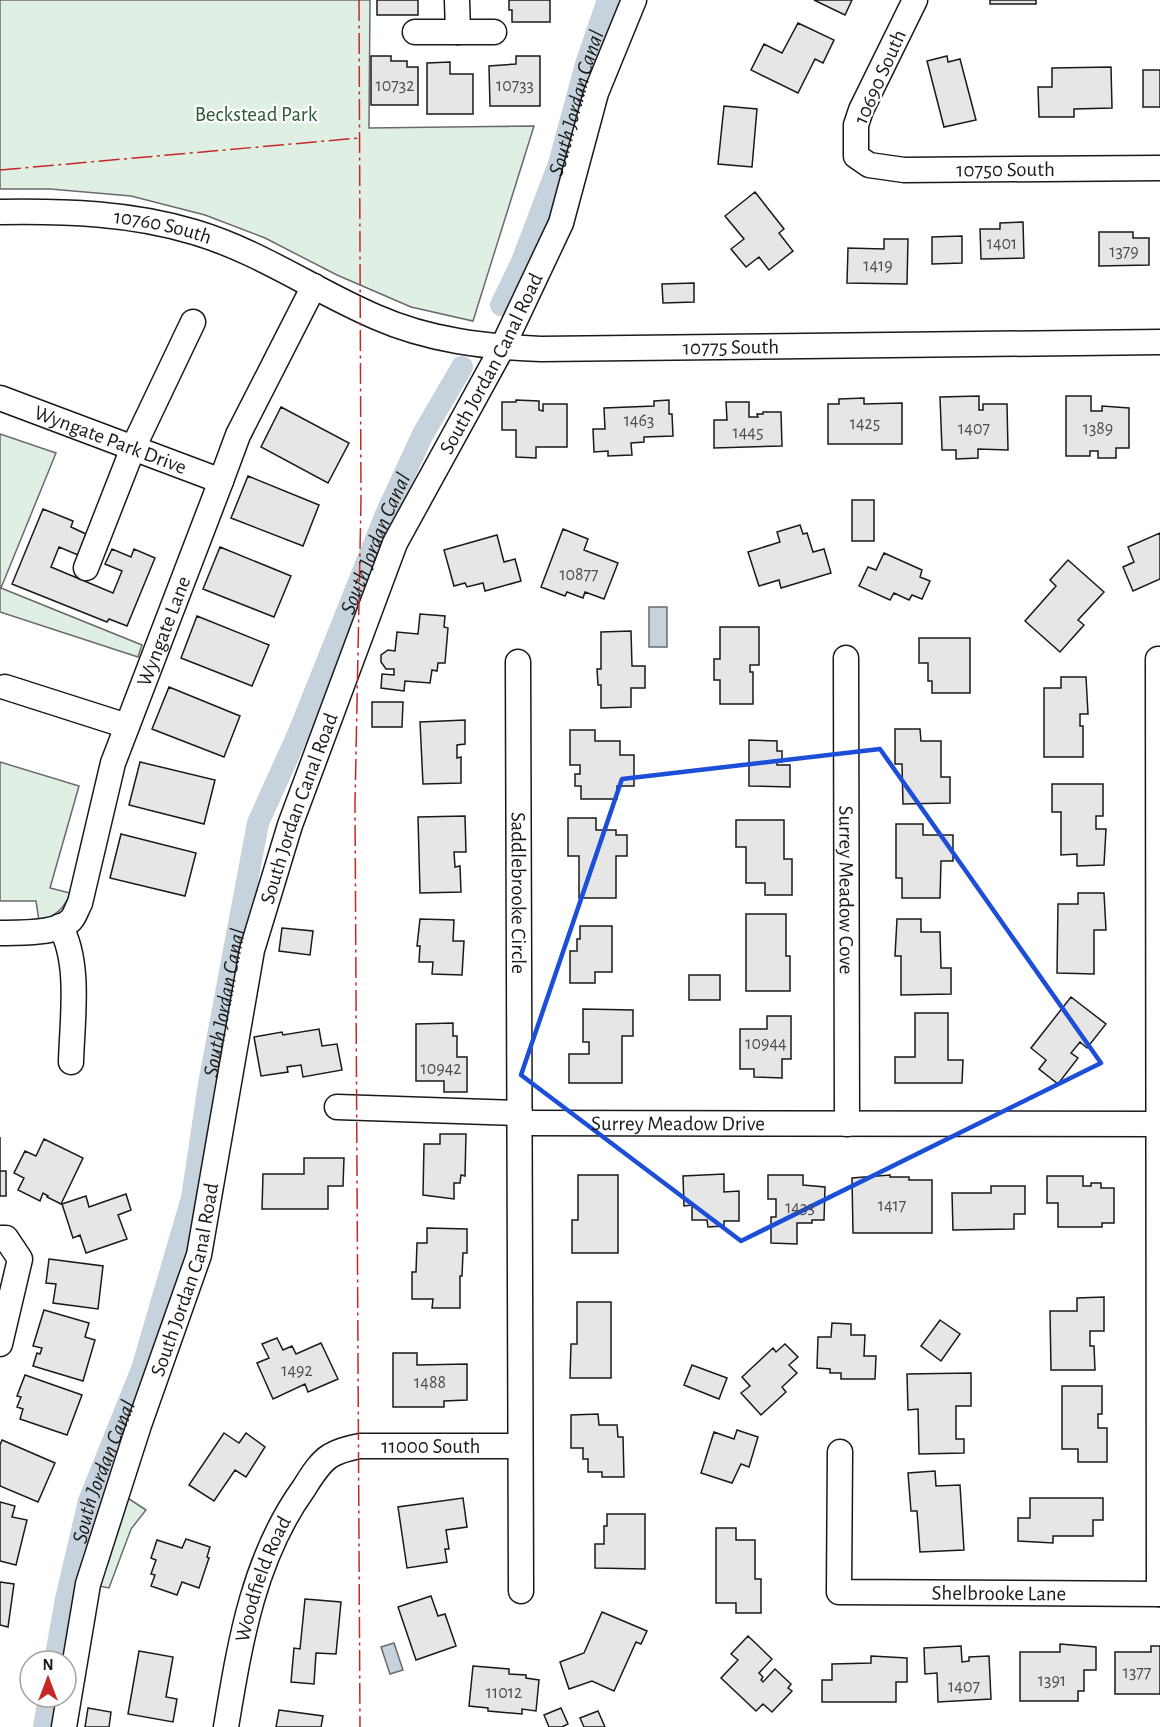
<svg xmlns="http://www.w3.org/2000/svg" width="1160" height="1727" viewBox="0 0 1160 1727" font-family="'Alegreya Sans',sans-serif">
  <rect width="100%" height="100%" fill="#fff"/>
  <path fill="#e0efe3" stroke="#6a6a6a" stroke-width="1.5" d="M0 0H370L369 128 534 126 473 321 411 307 337 275 265 238 205 215 131 196 50 189H0Z
    M0 434 56 453 1 588 142 645 138 657 0 612Z
    M0 762 79 786 50 888 70 893C66 907 54 918 39 921L36 901H0Z
    M117 1491 146 1510 131 1529 109 1588 88 1584Z"/>
  <path fill="#c6d2dc" stroke="#6a6a6a" stroke-width="1.5" d="M649 607H667V647H649Z
    M394 1643 403 1670 390 1674 381 1647Z"/>
  <g fill="none" stroke-linecap="round" stroke-linejoin="round">
    <g stroke="#c6d2dc" stroke-width="22">
      <path id="s1" d="M501 305 521 264 559 164 586 64 608 0"/>
      <path id="s2" d="M55 1661 66 1599 89 1501 142 1369 192 1198 209 1084 258 823 299 732 386 514 423 434 462 367"/>
      <path d="M44 1727 49 1697"/>
    </g>
  </g>
  <path fill="#e6e6e6" stroke="#1a1a1a" stroke-width="1.5" d="M377 0H418V15H377Z
    M509 0H550V22H512V10H509Z
    M814 0H852L845 15Z
    M990 0H1036V4H990Z
    M798 23 834 40 823 63 815 59 798 93 751 70 764 44 782 53Z
    M371 56H391V61H407V67H418V105H371Z
    M516 56H540V106H490L489 66 516 64Z
    M947 56 948 62 960 59 976 120 944 127 927 61Z
    M450 62V74H473V114H427V63Z
    M1111 67 1112 108 1074 109V117H1039L1038 87H1052V68Z
    M1143 70H1160V107H1143Z
    M724 106 757 109 752 167 718 164Z
    M755 192 784 229 779 233 793 251 769 270 759 257 746 267 731 249 744 239 725 216Z
    M1023 222 1024 258 981 259 980 229H1000V223Z
    M1099 232H1133V238H1149V265L1099 266Z
    M962 236V263L932 264V237Z
    M884 239H908L907 284 847 283 848 248 884 249Z
    M694 283V302L663 303 662 284Z
    M979 396V410H983V404H1007L1008 450 978 449V458L956 459V450H942L940 397Z
    M1066 396H1091V411H1102V406L1129 408V448H1116V458H1098V451H1090V456H1066Z
    M864 398V404L902 403V444H828V404H839V399Z
    M516 400 539 401V410L543 411V404H567V447H536V458L516 457V430H502V402H516Z
    M669 400V414H672L673 436 644 437V442L631 443 632 455 608 456V451L594 452 593 429H605L604 408 654 406V401Z
    M726 402H749V417H758L757 414H763V412H781L782 446 714 448V420H727Z
    M281 407 349 443 328 483 261 447Z
    M248 476 319 505 303 546 231 518Z
    M852 500H874V541H852Z
    M43 509 73 521 71 527 86 534 78 555 59 547 51 567 113 593 122 571 105 564 112 549 131 557 134 549 155 558 127 626 109 619 107 622 12 584Z
    M800 525 803 534 807 533 813 552 824 549 831 573 781 588 779 580 759 586 748 552 780 542 777 532Z
    M563 529 588 539 584 550 618 563 604 599 585 592 583 598 567 592 565 596 541 587Z
    M1160 533V579L1133 591 1123 567 1134 562 1128 547Z
    M497 535 504 562 515 559 521 581 485 591 483 583 467 587 465 583 454 586 444 550Z
    M220 547 291 576 274 617 203 589Z
    M884 553 922 570 920 577 930 581 922 599 912 595 909 600 894 593 890 600 859 586 868 567 876 570Z
    M1068 560 1104 592 1078 620 1084 625 1060 652 1025 621 1056 586 1050 580Z
    M420 614 445 616 444 627 448 628 445 663H438L437 671 432 670 430 683 405 681 404 691 381 688 382 674 394 675V669H386L381 662V655L388 650 395 651 397 632 418 634Z
    M197 616 269 645 252 686 181 658Z
    M720 627H759V665H750V672H753V704H720V680H714V659H720Z
    M631 631 632 666H645V688H631V707L601 708V685H598L597 669H601V632Z
    M919 638H970V693H932V681H928V663H919Z
    M1061 677H1086L1088 714H1080V726H1083V757H1044V688H1061Z
    M169 687 240 716 224 757 152 729Z
    M372 702H403L402 727H372Z
    M465 720V744L457 745V758L461 757V783L423 784 420 722Z
    M895 729H920L921 741H941V777H950V803L903 804 902 764H895Z
    M570 730H595V741H620V755H634V786H617V799H581V786H575V774H580V765H570Z
    M749 740 777 741V751H782V762H777V765H790V787L749 786Z
    M140 762 215 780 204 824 129 805Z
    M1052 784H1103V816H1096V829H1106L1104 865 1077 866V854L1061 855V812H1052Z
    M465 816 466 852H454L455 867 460 866 461 892 420 893 418 817Z
    M568 818H596V830H616V835H627V856H616V898H579V856H568Z
    M736 820H784V859H792V895H765V883H746V847H736Z
    M896 824H923V835H953V861H941L940 898H902V878H896Z
    M121 834 196 853 185 896 110 878Z
    M1078 893H1104L1106 930H1094V974L1057 973 1058 904H1078Z
    M746 914H786V956H790V991H746Z
    M420 919 454 920 453 941H464L462 975 432 974 433 962H419L420 946H417Z
    M897 919H921V932H940L941 968H951V994L901 995V956H895Z
    M580 926H612V972H595V983H570V951H577V939H580Z
    M282 928 313 931 310 955 279 951Z
    M689 975H720V1000H689Z
    M1071 997 1106 1024 1087 1048 1080 1042 1071 1053 1078 1058 1058 1084 1039 1069 1046 1060 1031 1048Z
    M583 1009 633 1010V1036H622V1083H569V1054H589V1042H583Z
    M915 1013H948V1060H963L962 1083H895V1057H915Z
    M767 1016H791V1059H782V1078L754 1077V1069H740V1029H767Z
    M453 1023V1036H457V1057H467V1092H444V1081H416V1024Z
    M319 1029 322 1046 337 1044 342 1070 303 1077 301 1065 287 1067 288 1072 261 1076 254 1037 282 1032 283 1035Z
    M440 1134H466L465 1176 461 1175 460 1183H454V1199L423 1195 424 1144H440Z
    M0 1137V1171H6V1196H0Z
    M44 1139 83 1158 61 1204 47 1197 48 1196 43 1193 40 1201 18 1190 24 1178 14 1173 25 1151 36 1156Z
    M304 1158H344L343 1186H328V1209H262L263 1174H304Z
    M724 1174V1192L739 1191V1221H724V1226L708 1227 707 1220H692V1205L684 1206 683 1176Z
    M578 1175H618V1253H572V1220H578Z
    M768 1175H803V1185L825 1187 824 1220H812V1223H797V1244L771 1243V1217H776V1199H768Z
    M890 1175V1177H909V1180H932V1233H853L852 1178Z
    M1047 1176H1083V1186H1091V1183H1101V1188H1114V1223H1102V1227H1058V1203H1047Z
    M991 1186H1025V1214H1014V1229L953 1230 952 1193H991Z
    M126 1194 131 1210 118 1215 127 1239 86 1253 80 1235 73 1238 62 1204 86 1196 89 1207Z
    M427 1228 467 1229V1253H463L462 1276H460V1308H432L433 1299H412V1272H416L417 1243H427Z
    M49 1259 103 1266 98 1309 53 1303 56 1284 46 1283Z
    M1104 1297V1331H1090V1346H1094L1095 1370H1051L1050 1311H1077V1298Z
    M577 1302H611V1378H570L571 1344H577Z
    M44 1310 89 1323 85 1337 95 1340 83 1381 33 1366 37 1353 40 1354 42 1348 33 1346Z
    M940 1320 960 1334 941 1361 921 1346Z
    M832 1323 851 1324V1335H865L864 1356H876L875 1379H841V1373H830V1369L817 1368 818 1337H831Z
    M277 1338 283 1350 292 1346 296 1354 321 1343 338 1379 308 1392 305 1384 273 1399 257 1363 269 1358 262 1344Z
    M785 1344 798 1357 789 1365 797 1373 782 1387 786 1392 761 1415 741 1393 750 1386 742 1377 773 1348 776 1352Z
    M393 1353H417V1365L467 1364V1400L444 1401V1407H393Z
    M692 1365 727 1378 719 1399 684 1385Z
    M971 1373V1406H956V1439H964V1453L919 1454 918 1409 908 1410 907 1374Z
    M25 1375 82 1395 67 1435 20 1419 23 1409 17 1407 21 1397 17 1396Z
    M1062 1386H1102V1414H1098V1428H1107V1462H1078V1449H1062Z
    M598 1414 599 1425H617L618 1437H623L624 1477H602V1472H588V1459H583V1448H571V1415Z
    M737 1430 758 1437 749 1467 741 1464 732 1483 701 1473 714 1432 734 1439Z
    M224 1433 239 1443 246 1433 265 1447 246 1477 235 1470 214 1501 189 1485Z
    M2 1440 55 1463 38 1502 0 1486V1445Z
    M935 1471 936 1486 960 1485 964 1550 920 1552 917 1511H911L908 1473Z
    M463 1498 467 1527 446 1530 449 1549H445L447 1562 407 1568 398 1507Z
    M1030 1498H1103V1520H1093V1536H1053V1543L1018 1541V1518H1030Z
    M0 1502 15 1506 12 1517 27 1520 16 1565 0 1561Z
    M607 1514H645V1569L595 1568V1544H604V1526H607Z
    M716 1528H736V1540H755V1579H761V1613H736V1603H716Z
    M186 1539 210 1547 207 1557 209 1558 199 1588 182 1582 177 1595 151 1586 155 1575 151 1574 156 1560 151 1558 157 1540 182 1548Z
    M0 1582 14 1584 8 1627 0 1625Z
    M431 1596 438 1616 445 1614 456 1646 416 1660 398 1607Z
    M305 1599 341 1602 336 1654 316 1653 314 1684 291 1682 294 1648 300 1649Z
    M602 1612 647 1631 641 1644 636 1642 614 1691 592 1681 569 1689 560 1662 584 1653Z
    M748 1636 772 1659 759 1673 763 1677 761 1680 763 1682 775 1669 791 1684 788 1688 792 1691 772 1712 763 1704 756 1711 721 1678 738 1660 731 1654Z
    M1060 1644 1096 1647V1670H1084V1691H1078V1701H1020V1652H1060Z
    M961 1646 962 1662 969 1661V1657L989 1656 991 1699 938 1702 937 1673 925 1674 924 1648Z
    M1151 1646H1160V1694H1115V1652H1151Z
    M139 1651 173 1657 166 1697 177 1699 173 1722 128 1714Z
    M871 1656 907 1658V1682H896V1702H822V1680H832V1664L871 1663Z
    M473 1666 509 1669V1674L526 1675V1678L539 1680 536 1711 522 1709V1714L488 1711V1708L469 1706Z
    M88 1708 111 1712 109 1727H85Z
    M561 1708 568 1724 562 1727H549L544 1715Z
    M279 1710 323 1716 321 1727H276Z
    M598 1711 605 1727H584L580 1718Z"/>
  <g fill="none" stroke-linecap="round" stroke-linejoin="round">
    <g stroke="#1a1a1a" stroke-width="27">
      <g id="minor">
        <path d="M457 0 458 32"/>
        <path id="s3" d="M915 0 861 110 856 125V156L869 165 904 170 1160 168"/>
        <path d="M415 32H494"/>
        <path id="s4" d="M0 212C66 211 131 213 194 232 259 251 315 291 376 317 428 340 485 347 541 349L1160 342"/>
        <path id="s5" d="M0 398 221 481"/>
        <path d="M86 568 133 448 193 322"/>
        <path id="s6" d="M846 658 847 1124"/>
        <path id="s7" d="M518 662 521 1591"/>
        <path d="M5 687 127 726"/>
        <path d="M60 926C81 962 72 1021 71 1062"/>
        <path id="s8" d="M0 933C18 933 58 934 71 920 75 916 77 908 80 903L113 763 221 481 238 435 314 286"/>
        <path d="M337 1107 520 1113"/>
        <path id="s9" d="M520 1123 1159 1124"/>
        <path d="M0 1238H6L20 1259 0 1344"/>
        <path id="s10" d="M840 1452 839 1592 1160 1594"/>
        <path d="M1159 1594 1158 659H1160"/>
        <path id="s11" d="M64 1727 88 1584 139 1425 199 1255 252 950 290 825 395 543 502 348 561 223 596 93 634 0"/>
        <path id="s12" d="M226 1727C240 1643 253 1559 304 1488 311 1477 319 1463 330 1456 340 1450 349 1448 360 1446H520"/>
      </g>
    </g>
    <use href="#minor" stroke="#fff" stroke-width="24"/>
    <path stroke="#c62828" stroke-width="1.5" stroke-dasharray="21 4.5 3 4.5" stroke-linecap="butt" d="M359 0 361 500 355 804 360 1727
      M0 170 359 138"/>
  </g>
  <path fill="none" stroke="#1d4ed8" stroke-width="4.5" stroke-linejoin="round" d="M880 749 1101 1063 741 1241 521 1075 622 779Z"/>
  <g text-anchor="middle" dominant-baseline="central" stroke-width="4.5" stroke-linejoin="round" paint-order="stroke">
    <g font-size="18" fill="#4d4d4d">
      <text x="395" y="86">10732</text>
      <text x="515" y="86">10733</text>
      <text x="1002" y="244">1401</text>
      <text x="1124" y="252">1379</text>
      <text x="878" y="266">1419</text>
      <text x="639" y="421">1463</text>
      <text x="865" y="424">1425</text>
      <text x="974" y="429">1407</text>
      <text x="1098" y="429">1389</text>
      <text x="748" y="433">1445</text>
      <text x="579" y="575">10877</text>
      <text x="766" y="1044">10944</text>
      <text x="441" y="1069">10942</text>
      <text x="892" y="1206">1417</text>
      <text x="800" y="1208">1433</text>
      <text x="297" y="1371">1492</text>
      <text x="430" y="1383">1488</text>
      <text x="1137" y="1673">1377</text>
      <text x="1052" y="1681">1391</text>
      <text x="964" y="1687">1407</text>
      <text x="504" y="1693">11012</text>
    </g>
    <g font-size="21" fill="#1a1a1a" stroke="#fff">
      <text transform="translate(880 77) rotate(-66)">10690 South</text>
      <text stroke="none"><textPath href="#s3" startOffset="322">10750 South</textPath></text>
      <text stroke="none"><textPath href="#s4" startOffset="164">10760 South</textPath></text>
      <text stroke="none"><textPath href="#s4" startOffset="756">10775 South</textPath></text>
      <text stroke="none"><textPath href="#s11" startOffset="1437">South Jordan Canal Road</textPath></text>
      <text stroke="none"><textPath href="#s5" startOffset="118">Wyngate Park Drive</textPath></text>
      <text stroke="none"><textPath href="#s8" startOffset="378">Wyngate Lane</textPath></text>
      <text stroke="none"><textPath href="#s11" startOffset="951">South Jordan Canal Road</textPath></text>
      <text stroke="none"><textPath href="#s6" startOffset="232">Surrey Meadow Cove</textPath></text>
      <text stroke="none"><textPath href="#s7" startOffset="231">Saddlebrooke Circle</textPath></text>
      <text stroke="none"><textPath href="#s9" startOffset="158">Surrey Meadow Drive</textPath></text>
      <text stroke="none"><textPath href="#s11" startOffset="465">South Jordan Canal Road</textPath></text>
      <text stroke="none"><textPath href="#s12" startOffset="398">11000 South</textPath></text>
      <text stroke="none"><textPath href="#s12" startOffset="153">Woodfield Road</textPath></text>
      <text stroke="none"><textPath href="#s10" startOffset="300">Shelbrooke Lane</textPath></text>
    </g>
    <g font-size="21" fill="#2b5a34" stroke="#fff">
      <text x="256" y="114">Beckstead Park</text>
    </g>
    <g font-size="22" font-style="italic" fill="#1a1a1a" stroke="#fff">
      <text stroke="none"><textPath href="#s1" startOffset="216">South Jordan Canal</textPath></text>
      <text stroke="none"><textPath href="#s2" startOffset="1168">South Jordan Canal</textPath></text>
      <text stroke="none"><textPath href="#s2" startOffset="682">South Jordan Canal</textPath></text>
      <text stroke="none"><textPath href="#s2" startOffset="196">South Jordan Canal</textPath></text>
    </g>
  </g>
  <g transform="translate(48 1679)"><circle r="28" fill="#ffffff" stroke="#a3a3a3" stroke-width="1.5"/>
  <path d="M0-4.5L10 22L0 15L-10 22Z" fill="#c62828"/>
  <text y="-9" font-size="16" font-weight="bold" text-anchor="middle" fill="#1a1a1a">N</text>
  </g>
</svg>
